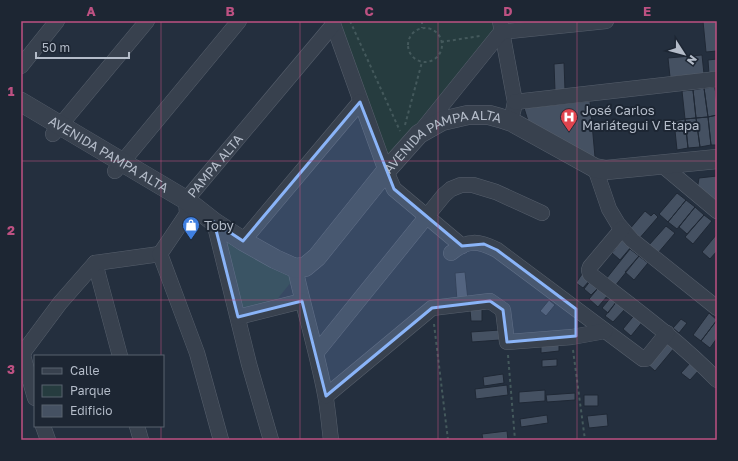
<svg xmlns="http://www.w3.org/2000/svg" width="738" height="461" viewBox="0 0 738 461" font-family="'Golos Text',sans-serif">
  <rect width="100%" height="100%" fill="#242f3e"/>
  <path fill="#263c3f" d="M335 21H495L497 34 393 158H386Z
    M224 237 292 276V281L275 302 247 309 243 307Z"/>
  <path fill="#455162" stroke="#1f2835" d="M703 21H717V51L706 52Z
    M702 55 704 74 670 77 668 58Z
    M717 59V73L709 74 708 60Z
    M564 63 565 90 555 91 554 64Z
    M715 87H717V104Z
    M715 87 717 104V115L708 117 704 88Z
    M704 88 708 117 696 118 693 90Z
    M693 90 696 118 685 119 682 91Z
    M590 101 595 157 589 158 529 124 524 108Z
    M717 115V145H711L708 117Z
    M708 117 711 145 700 147 696 118Z
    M696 118 700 147 688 148 685 119Z
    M685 119 688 148 677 150 674 121Z
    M717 176V205L697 190 699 178Z
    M677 193 686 200 668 222 659 214Z
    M686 200 695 207 677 229 668 222Z
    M695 207 704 215 687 234 679 227Z
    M645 211 651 216 654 213 658 217 638 240 628 231Z
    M704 215 712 221 693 244 685 237Z
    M666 226 675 233 658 253 649 245Z
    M717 234V251L710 259 702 252Z
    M622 240 631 247 620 260 612 253Z
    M630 249 639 256 615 286 606 279Z
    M639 256 648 263 634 280 625 272Z
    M465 272 468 300 457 301 455 273Z
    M582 274 590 280 583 288 576 283Z
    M591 280 599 287 591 295 584 289Z
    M599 287 608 295 598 307 589 299Z
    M612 296 617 301 608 313 602 308Z
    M549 300 555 305 546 316 540 311Z
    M617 301 626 308 613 322 605 316Z
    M482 309V321H471L470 310Z
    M636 313 644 320 631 336 623 329Z
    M709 313 717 320 701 341 693 335Z
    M681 319 687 323 679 333 673 328Z
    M717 320V338L710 348 701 341Z
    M500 330V340L472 342 471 332Z
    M666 339 675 347 655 371 646 363Z
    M559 343V351L541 353V344Z
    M557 359V366L542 367V360Z
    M691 362 700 369 690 380 681 373Z
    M503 374 504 383 484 386 483 377Z
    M507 385 508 395 476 399 475 389Z
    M545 390V401L519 403V392Z
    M575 393V400L547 402 546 395Z
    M584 395H598V406H584Z
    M607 414 608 426 589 428 587 416Z
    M547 415 548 423 521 427 520 419Z
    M507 431 508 440H483L482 434Z"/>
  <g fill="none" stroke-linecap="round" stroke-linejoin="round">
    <g stroke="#565f6c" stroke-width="16">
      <g id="minor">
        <path d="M332 21 386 171 394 189 462 246"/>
        <path d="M500 21 515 102 513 112"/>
        <path d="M21 66 57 21"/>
        <path d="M515 102 717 79"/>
        <path d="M422 130 501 32 606 21"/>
        <path d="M53 134 147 21"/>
        <path d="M662 165 717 211"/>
        <path d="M595 168 609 209 618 224 632 240 717 308"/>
        <path d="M115 171 239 21"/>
        <path d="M214 222 249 364 271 440"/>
        <path d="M622 229 590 267 589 270 590 274C634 308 678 340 717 380"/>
        <path d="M243 241 360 102"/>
        <path d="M451 253C468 239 479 241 497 250L643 359H646L667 333"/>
        <path d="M95 263 120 356"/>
        <path d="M295 268C304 310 317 352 325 394 328 409 329 425 331 440"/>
        <path d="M238 317 302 301"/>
        <path d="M317 352 427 216 444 195 451 189 461 185H473L496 192 542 213"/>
        <path d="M326 396 432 308 490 301 503 310 507 342 572 337 605 331"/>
        <path d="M35 398 25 363 23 355 25 350 60 303 95 263 160 254"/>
        <path d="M43 426 48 440"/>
        <path d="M137 426 141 440"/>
        <path id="s1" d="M221 440 197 353 160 254 187 214 186 200 333 25"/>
      </g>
    </g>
    <g stroke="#565f6c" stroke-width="20">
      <g id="tertiary">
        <path id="s2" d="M21 102 186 200 214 222 243 241 275 259 295 268 305 267 317 257 386 171 419 134 442 121 468 115H489L500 118 512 122 595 168 606 170 717 159"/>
      </g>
    </g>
    <path stroke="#44595c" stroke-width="2" stroke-dasharray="3 3" stroke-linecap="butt" d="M350 21 400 131
      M422 21V28
      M408 45a17 17 0 1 1 34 0a17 17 0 1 1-34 0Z
      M441 42 480 36
      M405 125 422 62
      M434 324 448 440
      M573 350 585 440
      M508 355 515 440"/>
    <use href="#minor" stroke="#38414e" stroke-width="15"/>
    <use href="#tertiary" stroke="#38414e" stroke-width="19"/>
  </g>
  <path fill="#8ab4f8" fill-opacity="0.2" stroke="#8ab4f8" stroke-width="3" stroke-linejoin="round" d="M360 102 394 189 462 246 484 244 497 250 576 309V336L507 342 503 310 490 301 432 308 326 396 302 301 238 317 214 222 243 241Z"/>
  <path fill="none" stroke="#bd5182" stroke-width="1" stroke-opacity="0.55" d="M161 21V356M300 21V440M438 21V440M577 21V440M21 161H717M21 300H717M161 426V440"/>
  <defs>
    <g id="hospital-pin" transform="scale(0.9)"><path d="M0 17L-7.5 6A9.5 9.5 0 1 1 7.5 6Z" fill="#e0444e" stroke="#1d2633"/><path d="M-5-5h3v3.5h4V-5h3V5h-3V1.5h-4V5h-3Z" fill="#fff"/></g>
    <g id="shop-pin" transform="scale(0.9)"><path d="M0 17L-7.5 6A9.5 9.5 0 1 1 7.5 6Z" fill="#3f7fe0" stroke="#1d2633"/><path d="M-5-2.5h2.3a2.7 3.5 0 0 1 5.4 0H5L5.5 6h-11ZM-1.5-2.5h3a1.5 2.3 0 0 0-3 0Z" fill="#fff"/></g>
  </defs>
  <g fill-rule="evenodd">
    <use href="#hospital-pin" x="569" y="117"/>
    <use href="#shop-pin" x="191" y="225"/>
  </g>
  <g text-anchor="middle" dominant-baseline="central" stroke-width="4" stroke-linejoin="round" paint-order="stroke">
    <g font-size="13" fill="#b4bcc9" stroke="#1d2633" text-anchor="start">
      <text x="582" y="110">José Carlos<tspan x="582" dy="15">Mariátegui V Etapa</tspan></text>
      <text x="204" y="225">Toby</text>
    </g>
    <g font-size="13" fill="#b4bcc9" stroke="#1d2633">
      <text stroke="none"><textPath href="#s2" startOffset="525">AVENIDA PAMPA ALTA</textPath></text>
      <text stroke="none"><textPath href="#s2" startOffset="102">AVENIDA PAMPA ALTA</textPath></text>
      <text stroke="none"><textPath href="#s1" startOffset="303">PAMPA ALTA</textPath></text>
    </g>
  </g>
  <rect width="738" height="461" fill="none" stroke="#1d2633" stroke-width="44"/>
  <rect x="34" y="355" width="130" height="72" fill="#1d2633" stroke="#59626f"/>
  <rect x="42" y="368" width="20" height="6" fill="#38414e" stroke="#59626f"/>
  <text x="70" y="375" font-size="12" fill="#b4bcc9">Calle</text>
  <rect x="42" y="385" width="20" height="12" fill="#263c3f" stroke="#59626f"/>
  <text x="70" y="395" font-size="12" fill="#b4bcc9">Parque</text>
  <rect x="42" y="405" width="20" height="12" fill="#455162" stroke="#59626f"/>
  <text x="70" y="415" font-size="12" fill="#b4bcc9">Edificio</text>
  <g transform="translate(684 54) rotate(126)" stroke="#1d2633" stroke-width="3" paint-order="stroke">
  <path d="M0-3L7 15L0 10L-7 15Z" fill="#b4bcc9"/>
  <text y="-6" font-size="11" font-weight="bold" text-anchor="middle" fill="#b4bcc9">N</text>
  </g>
  <path d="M36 52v6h93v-6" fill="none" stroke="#b4bcc9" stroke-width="2"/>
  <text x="42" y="52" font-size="12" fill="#b4bcc9" stroke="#1d2633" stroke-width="3" paint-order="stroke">50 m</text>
  <rect x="22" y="22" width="694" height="417" fill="none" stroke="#bd5182" stroke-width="1.5"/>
  <g font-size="13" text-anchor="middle" font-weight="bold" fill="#bd5182">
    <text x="91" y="16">A</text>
    <text x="230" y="16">B</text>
    <text x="369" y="16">C</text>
    <text x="508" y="16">D</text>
    <text x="647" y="16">E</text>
    <text x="11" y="96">1</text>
    <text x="11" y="235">2</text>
    <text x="11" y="374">3</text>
  </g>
</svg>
